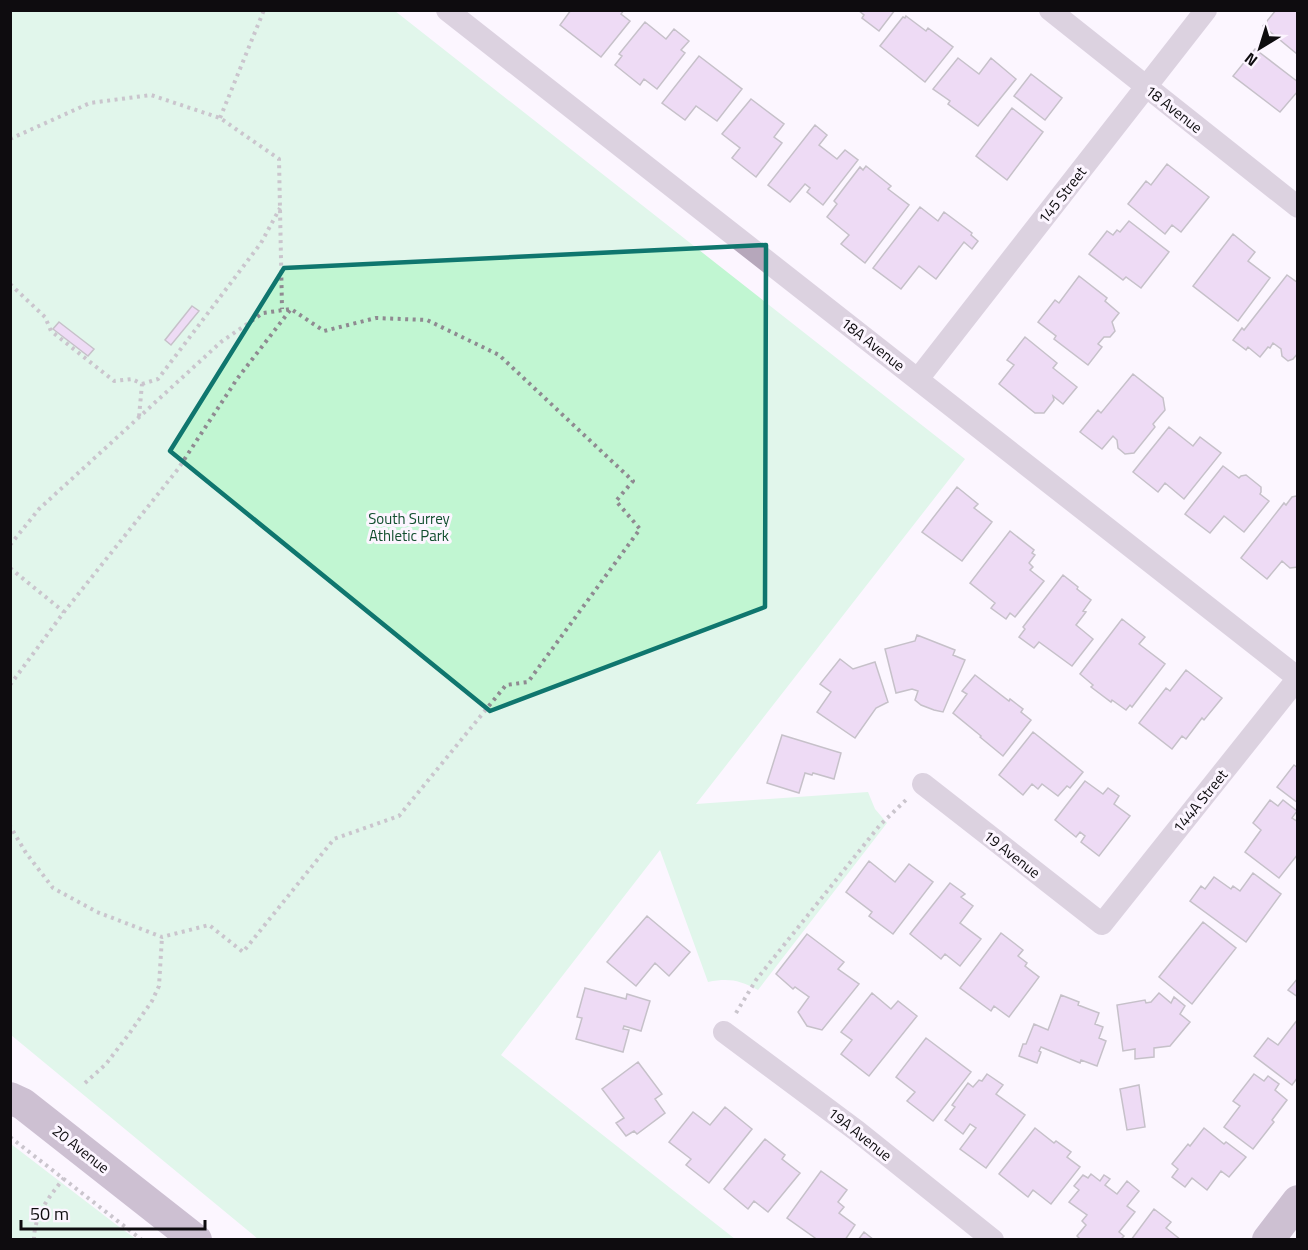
<svg xmlns="http://www.w3.org/2000/svg" width="1308" height="1250" viewBox="0 0 1308 1250" font-family="'Titillium Web',sans-serif">
  <rect width="100%" height="100%" fill="#fcf5ff"/>
  <path fill="#c1f6d2" d="M10 11H395L965 459 696 804 868 792 875 809 887 823 758 990C739 980 729 978 708 982L660 850 501 1055 735 1239H258L11 1035Z
    M11 1144 118 1226 136 1239H11Z"/>
  <path fill="#ddbbe9" stroke="#868088" stroke-width="1.5" d="M571 10H624L621 14 630 21 601 57 560 25Z
    M858 10H895L879 31 862 18 864 15Z
    M1276 10H1298L1297 54 1263 26Z
    M906 16 926 31 928 28 953 47 925 82 880 46 903 17 905 18Z
    M645 22 666 39 674 29 689 41 681 50 685 53 657 89 644 79 640 85 615 65 622 56 619 54Z
    M1255 49 1298 82V91L1280 112 1233 76Z
    M699 56 742 89 717 121 696 106 685 120 662 103Z
    M958 58 979 74 991 58 1016 79 978 126 948 104 950 101 933 89Z
    M1031 74 1062 98 1045 120 1014 96Z
    M751 99 784 124 774 137 782 143 756 177 732 158 740 148 722 134Z
    M1012 108 1043 132 1007 180 976 156Z
    M815 125 827 135 819 145 837 159 845 150 858 160 823 205 807 192 810 188 805 184 790 202 768 185Z
    M1167 164 1209 197 1181 232 1172 225 1165 234 1128 204 1146 181 1151 185Z
    M866 166 891 186 888 189 909 205 865 263 841 244 849 235 827 217 837 204 834 201 860 167 863 170Z
    M920 207 938 221 944 212 972 233 971 235 978 241 972 249 964 242 936 279 919 266 901 289 873 268Z
    M1129 221 1169 252 1141 288 1126 277 1123 280 1089 254 1107 231 1113 235 1117 230 1120 232Z
    M1233 234 1255 252 1248 261 1270 278 1238 321 1193 286Z
    M1287 275 1298 283V353L1293 359 1288 361 1282 356 1281 349 1273 343 1270 348 1268 347 1260 357 1248 347 1246 350 1233 340 1242 328 1244 330Z
    M1079 276 1107 298 1105 301 1119 313 1112 322 1115 331 1110 337H1104L1098 344 1102 347 1088 365 1054 339 1056 336 1038 322 1055 300 1059 303Z
    M192 306 199 311 171 345 165 340Z
    M59 322 94 349 88 356 53 329Z
    M1025 337 1057 363 1053 368 1077 387 1063 404 1053 396 1054 400 1044 413H1035L999 384 1014 365 1007 360Z
    M1133 374 1163 398 1165 410 1153 424 1155 427 1134 453 1125 454 1118 448 1117 440 1113 436 1102 449 1080 432 1098 410 1101 413Z
    M1169 427 1193 446 1200 437 1221 453 1184 499 1165 483 1158 492 1133 472Z
    M1223 466 1239 478 1241 476 1246 475 1261 487V492L1260 494 1269 501 1244 532 1224 516 1210 533 1185 514Z
    M957 487 978 504 974 508 992 522 962 561 922 532Z
    M1296 496 1298 498V567L1290 568 1282 561 1267 579 1241 558 1284 503 1286 505 1292 497Z
    M1010 531 1034 550 1032 553 1035 555 1029 563 1033 567 1030 570 1044 581 1015 617 1010 613 1006 619 991 608 995 603 970 583Z
    M1063 575 1078 587 1077 589 1091 600 1083 611 1086 612 1076 625 1093 639 1072 666 1039 642 1034 648 1019 637 1025 629 1023 627Z
    M1122 619 1145 637 1139 644 1165 664 1132 707 1130 705 1126 710 1112 700 1111 702 1091 687 1093 685 1080 674Z
    M917 635 955 650 953 655 965 660 943 712 934 710 921 705 915 700 918 691 912 689 896 693 885 649 915 641Z
    M840 659 853 669 875 662 888 702 876 708 855 738 817 712 831 692 820 684Z
    M1186 670 1222 698 1204 720 1202 718 1186 739 1182 736 1172 749 1139 723 1166 688 1170 691Z
    M975 675 1009 701 1010 699 1023 709 1021 712 1031 720 1003 756 980 737 981 736 953 713 967 694 962 691Z
    M1033 732 1083 772 1070 788 1067 786 1058 796 1042 784 1038 789 1032 784 1023 795 999 775Z
    M782 735 841 753 834 779 813 773 812 775 805 773 799 793 767 783Z
    M1294 765 1298 768V803L1277 787Z
    M1085 781 1103 794 1108 788 1119 796 1114 804 1130 816 1099 856 1081 842 1085 836 1080 832 1076 837 1055 820Z
    M1270 800 1278 806 1283 800 1297 811 1292 818 1298 822V854L1279 878 1245 852 1261 830 1253 823Z
    M869 861 895 882 909 864 933 882 893 934 869 916 872 912 846 892Z
    M1253 873 1281 894 1246 942 1190 901 1201 886 1205 889 1214 877 1231 889 1233 886 1240 891Z
    M950 883 965 894 961 897 973 906 960 923 981 939 960 966 945 954 941 959 910 934Z
    M647 916 690 952 669 976 655 963 636 986 607 962Z
    M1203 922 1236 948 1192 1004 1159 977Z
    M1001 933 1023 950 1018 956 1027 963 1025 966 1039 977 1009 1017 994 1006 991 1011 960 988Z
    M807 934 844 962 838 969 859 984 822 1030 807 1026 798 1012 809 997 795 987 793 989 776 974Z
    M1298 978V997L1288 990Z
    M585 988 626 999 627 994 650 1001 641 1031 624 1026 623 1029 629 1030 623 1052 576 1039 582 1018 577 1017Z
    M872 993 891 1009 898 1001 917 1016 869 1076 841 1054 852 1040 841 1032Z
    M1159 993 1171 1003 1174 997 1185 1006 1180 1014 1190 1022 1170 1046 1154 1048V1057L1135 1059V1049L1123 1051 1117 1005 1145 1000 1146 1003 1151 1002Z
    M1061 995 1079 1002 1078 1005 1099 1013 1095 1024 1103 1027 1099 1038 1106 1041 1097 1066 1081 1060 1080 1063 1041 1047 1039 1051 1041 1052 1037 1063 1019 1056 1023 1044H1026L1034 1024 1048 1030Z
    M1298 1019V1077L1292 1085 1254 1056 1268 1038 1278 1045Z
    M926 1038 971 1072 933 1121 907 1101 915 1092 896 1077Z
    M638 1062 662 1094 655 1099 665 1113 637 1134 634 1131 626 1136 616 1123 624 1118 602 1089Z
    M987 1074 1003 1085 996 1094 1025 1115 986 1168 960 1149 976 1128 970 1124 963 1134 945 1120 955 1107 952 1105 968 1083 973 1087 979 1080 982 1081Z
    M1254 1074 1264 1081 1268 1076 1279 1084 1275 1090 1287 1100 1272 1120 1274 1122 1253 1149 1224 1127 1240 1106 1233 1101Z
    M1139 1085 1145 1127 1127 1130 1120 1089Z
    M725 1107 752 1129 709 1183 686 1165 691 1159 669 1142 693 1112 710 1125Z
    M1035 1128 1054 1143 1056 1141 1071 1152 1067 1157 1080 1167 1051 1204 1033 1190 1028 1197 999 1174Z
    M1204 1128 1224 1144 1226 1142 1246 1157 1229 1177 1221 1171 1207 1190 1192 1178 1185 1187 1172 1177 1178 1169 1172 1164 1188 1144 1190 1146Z
    M765 1139 785 1155 782 1159 800 1173 768 1212 754 1201 748 1209 724 1189Z
    M821 1171 847 1190 838 1202 844 1207 839 1213 855 1225 845 1240H814L815 1238 787 1218Z
    M1091 1174 1100 1181 1104 1175 1110 1179 1105 1185 1117 1194 1127 1181 1139 1191 1127 1206 1135 1212 1119 1232 1124 1236 1120 1240H1081L1077 1236 1086 1225 1082 1221 1087 1215 1069 1202 1079 1190 1074 1186 1083 1175 1088 1178Z
    M1154 1209 1171 1222 1166 1228 1181 1240H1131Z
    M864 1232 874 1240H858Z"/>
  <g fill="none" stroke-linecap="round" stroke-linejoin="round">
    <path stroke="#8f8a91" stroke-width="4" stroke-dasharray="3 4.5" stroke-linecap="butt" d="M220 118 264 10
      M10 139 90 103 151 95 220 118 279 159 282 309
      M10 284 45 317 51 331 114 381 132 379 142 384 139 417
      M142 384 158 379 261 243 280 208
      M10 545 39 509 221 342 263 313 291 309 324 331 376 318 427 320 499 355 633 481 616 501 640 529 528 682 506 685 399 816 334 839 243 952 209 925 162 937 97 912 53 888 26 853 10 826
      M10 568 64 612
      M10 685 64 612 178 469 237 379 291 309
      M736 1013 756 980 880 825 907 799
      M85 1083 106 1064 129 1034 152 1001 159 986 162 937
      M10 1137 142 1240
      M34 1240C34 1215 49 1197 64 1178"/>
    <path stroke="#b6a7bb" stroke-width="22" d="M447 10 1298 678
      M1050 10 1298 207
      M918 379 1206 10
      M923 784 1102 924 1298 678
      M724 1032 857 1131 993 1240"/>
    <path stroke="#957f9c" stroke-width="32" d="M10 1098 23 1104 196 1240
      M1268 1240 1298 1201"/>
  </g>
  <path d="M0 0H1308V1250H0ZM766 245 765 607 490 711 170 451 284 268Z" fill="#fcf5ff" fill-opacity=".55" fill-rule="evenodd"/>
  <path fill="none" stroke="#0f766e" stroke-width="4.5" stroke-linejoin="round" d="M766 245 765 607 490 711 170 451 284 268Z"/>
  <g text-anchor="middle" dominant-baseline="central" stroke-width="6" stroke-linejoin="round" paint-order="stroke">
    <g font-size="15" fill="#0e0c0f" stroke="#fcf5ff">
      <text transform="translate(1174 109) rotate(38)">18 Avenue</text>
      <text transform="translate(1062 195) rotate(-52)">145 Street</text>
      <text transform="translate(873 344) rotate(38)">18A Avenue</text>
      <text transform="translate(1200 801) rotate(-51)">144A Street</text>
      <text transform="translate(1012 854) rotate(38)">19 Avenue</text>
      <text transform="translate(860 1134) rotate(38)">19A Avenue</text>
      <text transform="translate(81 1149) rotate(38)">20 Avenue</text>
    </g>
    <g font-size="15" fill="#114e2e" stroke="#fcf5ff">
      <text x="409" y="518">South Surrey<tspan x="409" dy="17">Athletic Park</tspan></text>
    </g>
  </g>
  <rect width="1308" height="1250" fill="none" stroke="#0e0c0f" stroke-width="24"/>
  <g transform="translate(1260 48) rotate(218)" stroke="#fcf5ff" stroke-width="4.5" paint-order="stroke">
  <path d="M0-4.5L10 22L0 15L-10 22Z" fill="#0e0c0f"/>
  <text y="-9" font-size="16" font-weight="bold" text-anchor="middle" fill="#0e0c0f">N</text>
  </g>
  <path d="M21 1220v9h184v-9" fill="none" stroke="#0e0c0f" stroke-width="3"/>
  <text x="30" y="1220" font-size="18" fill="#0e0c0f" stroke="#fcf5ff" stroke-width="4.5" paint-order="stroke">50 m</text>
</svg>
